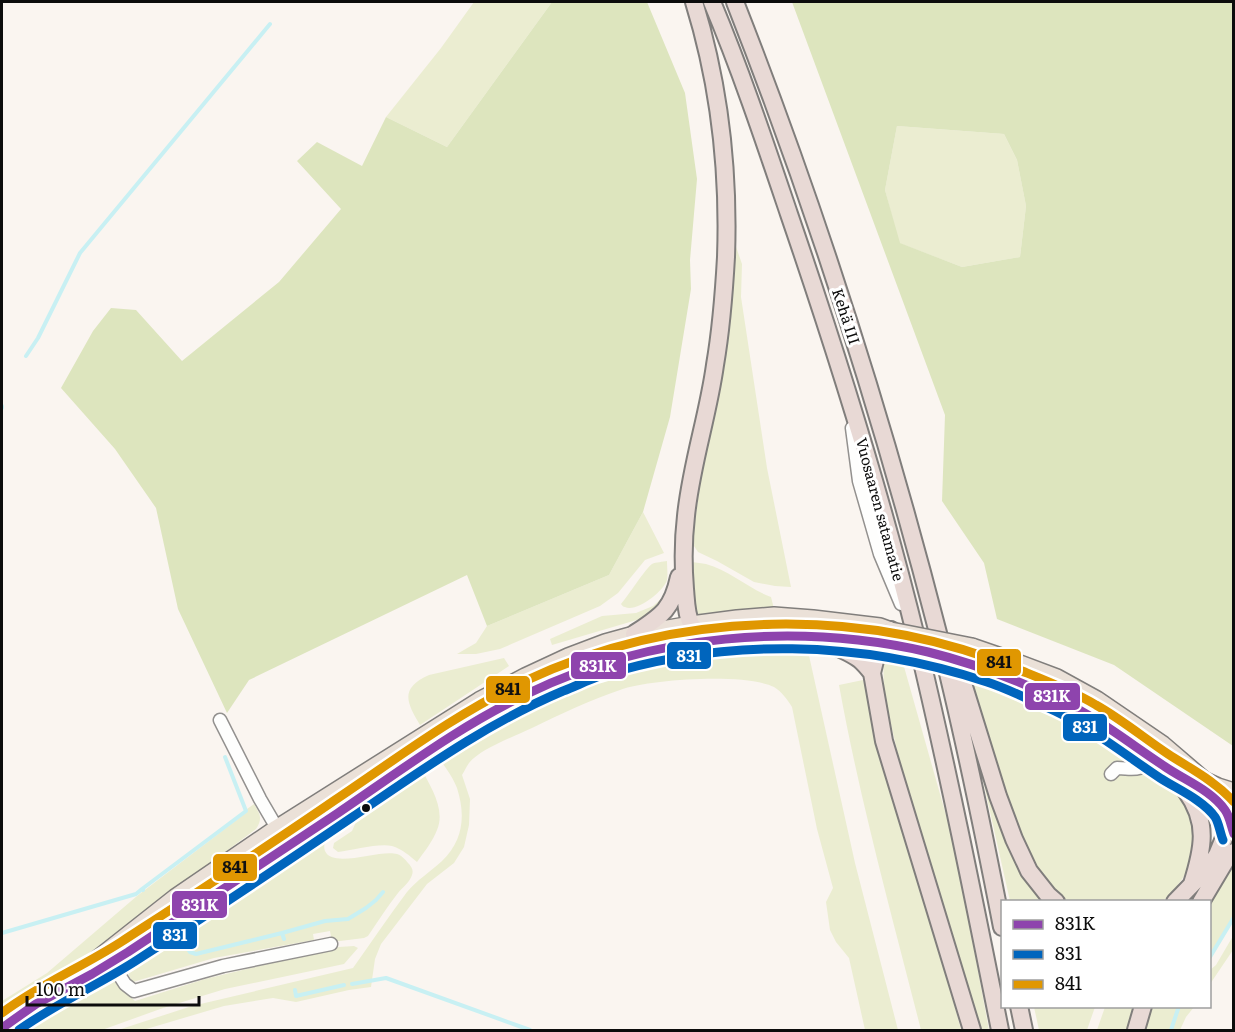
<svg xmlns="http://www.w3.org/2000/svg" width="1235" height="1032" viewBox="0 0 1235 1032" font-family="Literata,serif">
  <rect width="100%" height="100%" fill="#faf5f0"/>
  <path fill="#ebedd1" d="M474 2H552L447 147 386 117 441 48Z
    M897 126 1004 134 1017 160 1026 206 1020 257 962 267 899 243 885 190Z
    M733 238 742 264 741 297 767 468 791 587 775 586 754 582 717 561 698 552 692 543 706 441 723 362 730 318Z
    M643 512 664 553 645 560 618 593 600 606 500 649 476 654H457L476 643 487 626 609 575Z
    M667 561C667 567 668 575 667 580 664 591 636 613 625 607 623 607 622 605 621 604 628 596 646 568 652 564 656 562 663 562 667 561Z
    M692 562C696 563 702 563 706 564 729 570 749 589 771 597L774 609 706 613 697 615 694 613Z
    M670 591 651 612 640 619 552 645 550 639 602 616 636 613 653 606Z
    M771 650 808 651 855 863 898 1030H865L849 958 836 942 830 930 826 902 833 888 817 829 792 707C787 699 782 692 774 687 747 673 650 679 620 690 590 700 561 714 532 728 515 736 480 749 469 763 466 767 464 772 462 775L470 799 469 825 464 847 454 863 427 884 381 944 375 959 371 987 349 990 296 1002 273 998 224 1006 143 1030H118L192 1006 353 968C371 943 388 917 407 892 417 880 430 872 442 861 463 841 466 816 457 788 453 777 444 766 438 756 512 710 589 669 676 655 686 653 697 653 707 653 729 652 750 651 771 650Z
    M883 652 901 656 955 847 989 1030H980L918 828 900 763 884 694Z
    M504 658 509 666 420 725C406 702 400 688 429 675Z
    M968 673C1033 692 1093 724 1147 765 1162 776 1180 789 1189 806 1192 813 1195 825 1196 833 1197 840 1191 861 1188 868 1183 881 1172 891 1163 901H1067C1030 874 1017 828 1003 787 990 749 979 711 968 673Z
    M863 680 938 943 961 1030H921C892 916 860 801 839 685Z
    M421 768C430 786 446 809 437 830 433 841 424 852 417 862 410 856 402 849 392 846 379 843 353 850 338 852L333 848 334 843 352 831 356 822 379 804 384 795 399 782Z
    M982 776 986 783 1047 901H1010Z
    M254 804C260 814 263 818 256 829L33 995 2 1015V1001L47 973 137 896 247 812V809Z
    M333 831C328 836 322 844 325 851 333 869 380 849 397 854 401 855 405 859 408 863 411 866 414 870 412 875 410 882 402 888 398 893 387 907 378 921 368 936L364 938 332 942 330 931 313 934 314 940 214 958 133 982C129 977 126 972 129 965 136 949 164 934 179 925 229 892 281 861 333 831Z
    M1233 865V921L1210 960V902L1229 869Z
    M1233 936V950L1210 984V970L1216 965Z
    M354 946 358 948 344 964 225 989 163 1008 102 1030H15L36 1017 108 979 115 982 135 1001 205 979 339 947Z
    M1034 1007V1006L1095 1007 1087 1030H1039Z
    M1105 1007H1138L1130 1030H1097Z
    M1151 1007H1194L1186 1017 1180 1030H1143Z"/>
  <path fill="#dde5be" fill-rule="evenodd" d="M552 2H647L685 93 697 179 690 260 691 289 670 417 643 512 609 575 487 626 467 575 249 680 227 713 178 609 156 508 115 449 61 388 93 331 111 308 136 310 182 361 279 282 341 209 297 161 317 142 362 166 386 117 447 147Z
    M792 2H1233V746L1114 665 997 619 984 563 942 501 945 415ZM897 126 1004 134 1017 160 1026 206 1020 257 962 267 900 243 885 190Z"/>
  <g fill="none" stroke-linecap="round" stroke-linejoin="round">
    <path stroke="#c8f0f3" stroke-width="4" d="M26 356 38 338 80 253 270 24
      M2 408V406
      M142 889 246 811 225 757
      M2 933 136 894 142 889 143 890
      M282 933 325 921 348 919 366 908 376 900 383 892
      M182 941 190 952 196 954 282 933 284 939
      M1210 957 1234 917
      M352 984 386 978 530 1030
      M295 990 296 996 344 985
      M1171 1030 1179 1006"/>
    <g stroke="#93918f" stroke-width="15">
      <path id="minor" d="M852 428 859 481 880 554 901 604
        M220 720 260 799 288 847
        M1111 774 1117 768C1132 768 1142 773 1151 757
        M111 962 125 984 134 991 223 966 331 944"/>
    </g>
    <g stroke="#807e7c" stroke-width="18">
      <path id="major" d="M972 646 1004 657 1057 677 1097 699 1163 744 1205 780 1218 786 1234 791
        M977 665C1019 680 1061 697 1098 721 1121 735 1141 751 1163 766 1185 781 1212 793 1229 815
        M86 976 111 962C186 913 262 866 336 815 386 781 435 745 487 715 575 665 676 636 778 636 816 635 853 641 891 645
        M2 1028 90 964 175 897 276 828 479 700 525 676 568 656 605 642 634 634 691 624 737 618 774 615 813 618 880 626 891 630"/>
    </g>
    <g stroke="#807e7c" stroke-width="20">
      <path id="highway" d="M694 2C719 83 729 172 726 257 724 293 721 330 715 365 708 416 691 465 686 516 683 541 683 564 685 589 686 599 686 614 691 624 695 632 705 636 713 639
        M712 2C741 71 765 143 789 214 837 354 882 497 917 641 948 770 974 900 1000 1030
        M735 2C816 208 883 419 938 633 963 730 983 829 1002 927
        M891 630 884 634 879 644 872 673 884 741 972 1030
        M634 634C661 616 672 610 679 577
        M811 637C827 643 845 649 859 659 864 663 868 668 872 673
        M950 658 962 680 998 796 1014 839 1029 871 1048 895 1056 902
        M1164 766C1171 774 1180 782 1186 791 1209 822 1203 849 1192 884
        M1175 902 1208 868 1217 855 1229 826
        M1201 902 1226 860 1234 852
        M1019 1006 1024 1030
        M1136 1030 1143 1006"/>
    </g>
    <use href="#minor" stroke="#fefefd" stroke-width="12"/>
    <use href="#major" stroke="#ebe1d8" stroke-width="15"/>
    <use href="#highway" stroke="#e8d9d5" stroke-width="16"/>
    <g stroke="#807e7c" stroke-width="18" stroke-linecap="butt">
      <path id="major-bridge" d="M891 630 972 646
        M892 645 920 650 977 665"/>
    </g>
    <use href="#major-bridge" stroke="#ebe1d8" stroke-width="15"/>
    <g stroke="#fff" stroke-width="14">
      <path id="bus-1" d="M2 1028 36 1004 92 974 128 952C198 906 268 860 338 813 400 771 461 725 529 693 651 634 797 622 928 652 973 663 1017 680 1058 699 1097 717 1129 743 1164 766 1184 780 1211 790 1225 810 1230 817 1231 826 1234 834"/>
    </g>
    <g stroke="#fff" stroke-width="14">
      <path id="bus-2" d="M19 1030C55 1004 96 986 134 962 207 915 279 867 351 818 419 772 487 723 563 691 574 687 586 681 597 677 724 637 861 640 987 682 1006 688 1025 698 1044 706 1087 724 1121 752 1160 778 1177 789 1203 800 1215 817 1219 823 1220 833 1223 840"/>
    </g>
    <g stroke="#fff" stroke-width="14">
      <path id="bus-3" d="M2 1013C39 985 82 967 121 942 193 895 264 849 335 800 396 759 457 713 525 681 678 609 866 605 1022 671 1047 681 1073 691 1096 705 1121 719 1144 738 1168 754 1191 769 1215 781 1234 802"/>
    </g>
    <use href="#bus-1" stroke="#8e44ad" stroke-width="9"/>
    <use href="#bus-2" stroke="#0065bd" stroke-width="9"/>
    <use href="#bus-3" stroke="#e09701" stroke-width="9"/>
  </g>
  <circle fill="#0c0c0c" stroke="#fff" stroke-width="2" cx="366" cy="808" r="5"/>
  <g text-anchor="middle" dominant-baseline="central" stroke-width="6" stroke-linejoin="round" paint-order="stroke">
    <g font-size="15" fill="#0c0c0c" stroke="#fff">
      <text transform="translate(847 316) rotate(72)">Kehä III</text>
      <text transform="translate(881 509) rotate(75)">Vuosaaren satamatie</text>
    </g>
  </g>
  <g stroke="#fff" stroke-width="2">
    <rect x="666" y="641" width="46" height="29" rx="6" fill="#0065bd"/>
    <rect x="976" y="648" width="46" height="29" rx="6" fill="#e09701"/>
    <rect x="570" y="651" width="57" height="29" rx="6" fill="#8e44ad"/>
    <rect x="485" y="675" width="46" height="29" rx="6" fill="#e09701"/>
    <rect x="1024" y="682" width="57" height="29" rx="6" fill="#8e44ad"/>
    <rect x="1062" y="713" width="46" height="29" rx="6" fill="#0065bd"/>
    <rect x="212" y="853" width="46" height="29" rx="6" fill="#e09701"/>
    <rect x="171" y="890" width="57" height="29" rx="6" fill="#8e44ad"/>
    <rect x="152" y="921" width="46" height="29" rx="6" fill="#0065bd"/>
  </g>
  <g font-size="16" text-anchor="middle" font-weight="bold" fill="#fff">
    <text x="689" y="662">831</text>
    <text x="598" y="672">831K</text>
    <text x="1052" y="702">831K</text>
    <text x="1085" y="733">831</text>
    <text x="200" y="911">831K</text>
    <text x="175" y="941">831</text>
  </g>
  <g font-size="16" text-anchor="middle" font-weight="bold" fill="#111">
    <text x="999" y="668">841</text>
    <text x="508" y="695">841</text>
    <text x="235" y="873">841</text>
  </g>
  <rect width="1235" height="1032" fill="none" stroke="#0c0c0c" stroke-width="6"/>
  <rect x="1001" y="900" width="210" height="108" fill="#ffffff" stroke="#9e9e9e" stroke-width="1.5"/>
  <rect x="1013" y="920" width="30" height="9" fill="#8e44ad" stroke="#9e9e9e" stroke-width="1.5"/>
  <text x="1055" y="930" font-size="18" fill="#0c0c0c">831K</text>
  <rect x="1013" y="950" width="30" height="9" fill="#0065bd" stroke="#9e9e9e" stroke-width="1.5"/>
  <text x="1055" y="960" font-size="18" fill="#0c0c0c">831</text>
  <rect x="1013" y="980" width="30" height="9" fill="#e09701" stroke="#9e9e9e" stroke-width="1.5"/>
  <text x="1055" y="990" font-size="18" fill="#0c0c0c">841</text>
  <path d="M27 996v9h172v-9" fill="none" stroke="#0c0c0c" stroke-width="3"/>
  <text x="36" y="996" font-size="18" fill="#0c0c0c" stroke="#ffffff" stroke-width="4.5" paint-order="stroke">100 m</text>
</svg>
